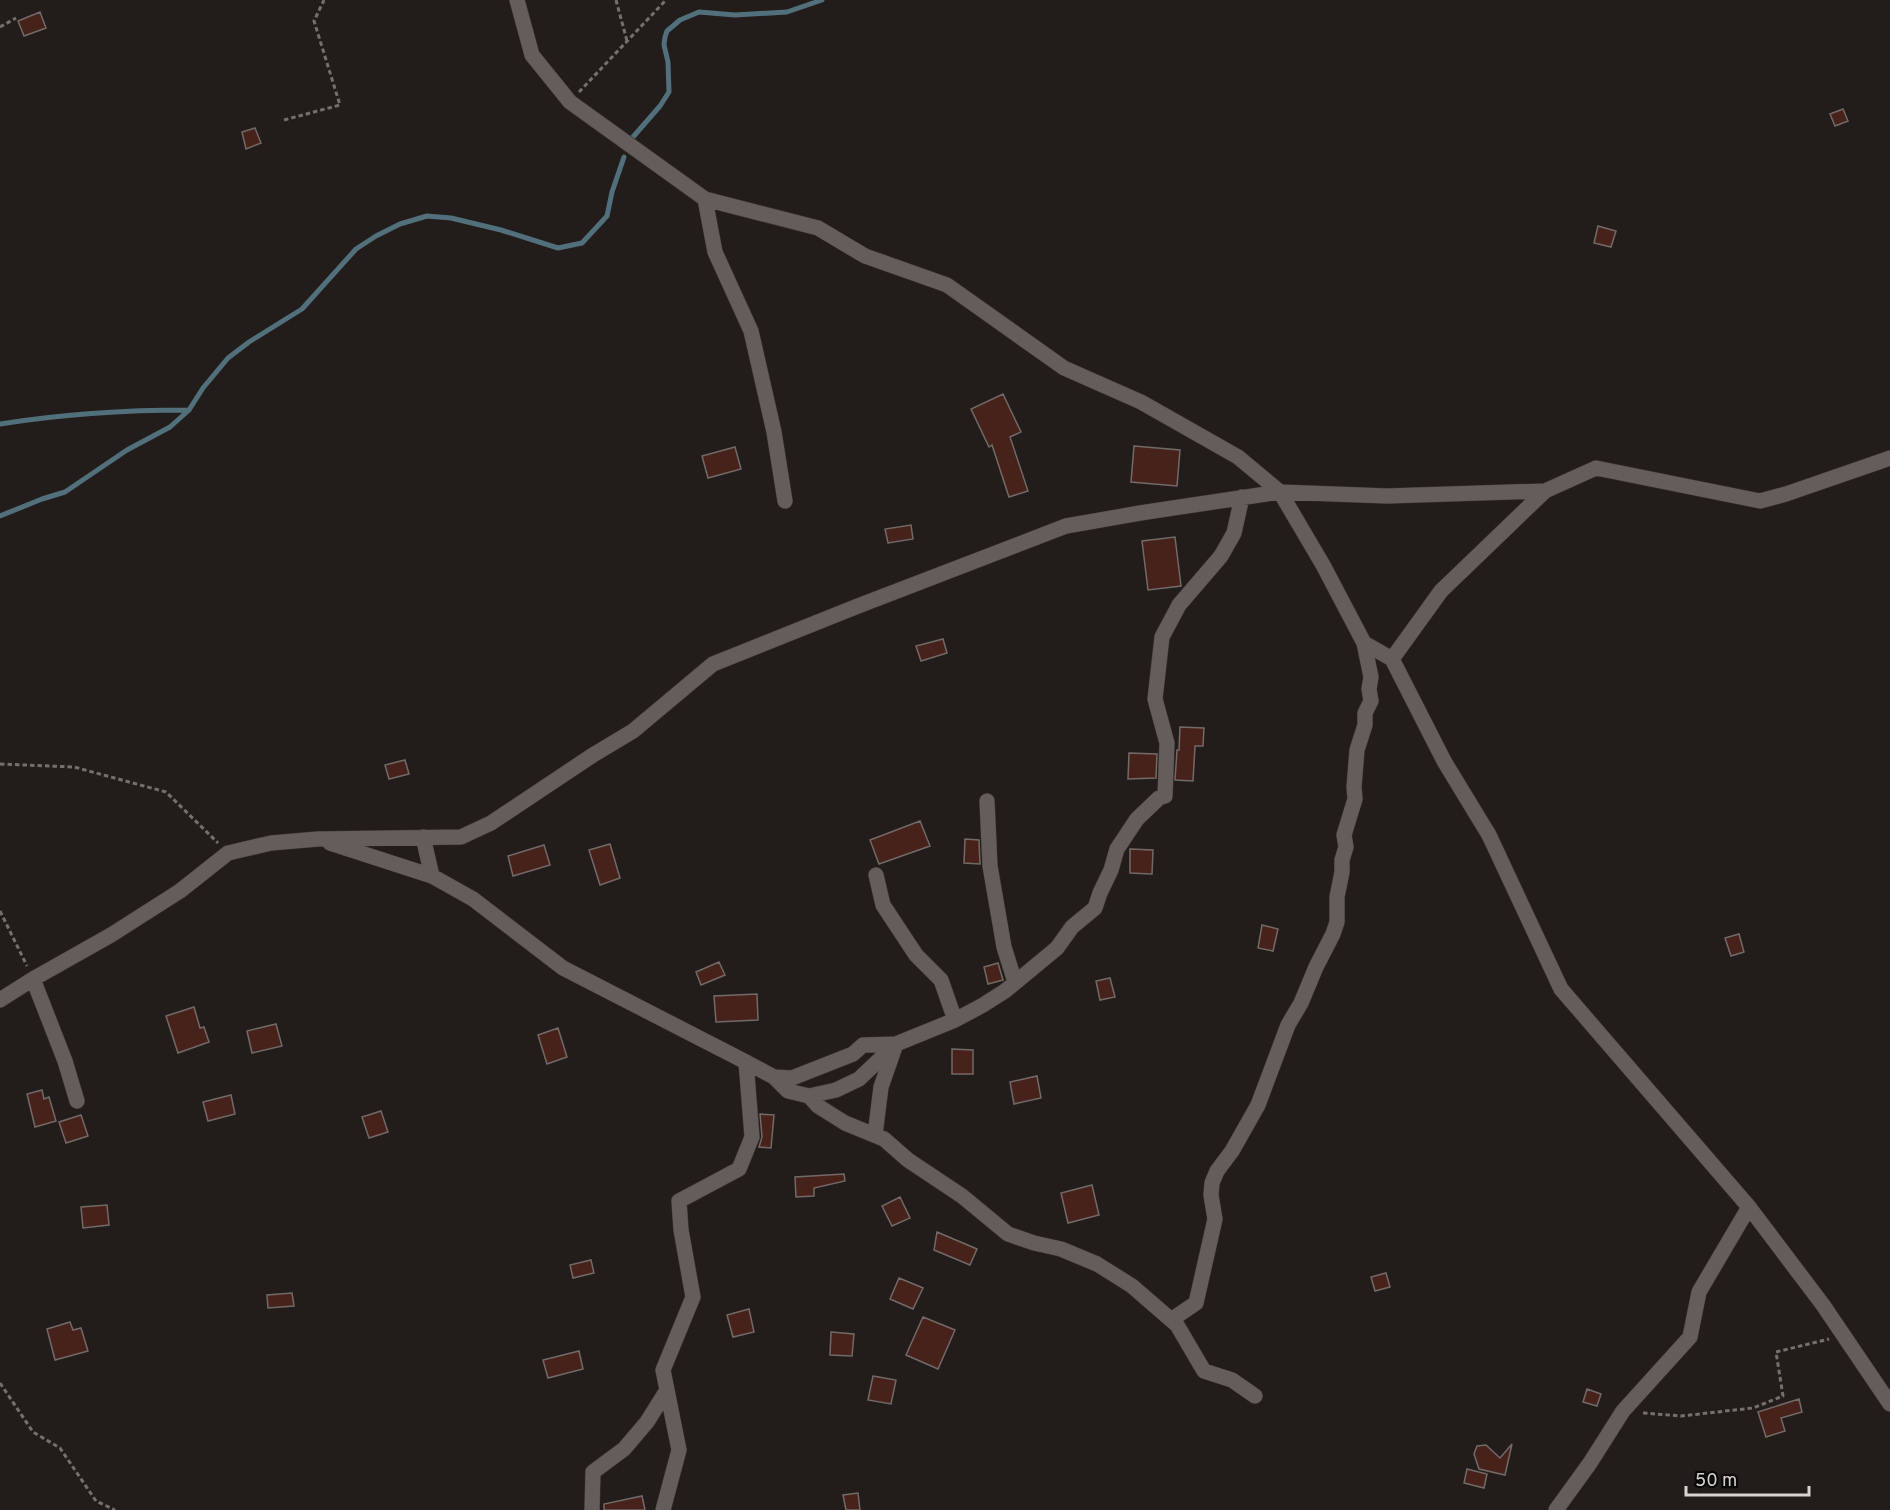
<svg xmlns="http://www.w3.org/2000/svg" width="1890" height="1510" viewBox="0 0 1890 1510" font-family="Overpass,sans-serif">
  <rect width="100%" height="100%" fill="#221d1a"/>
  <g fill="none" stroke-linecap="round" stroke-linejoin="round">
    <path stroke="#51707c" stroke-width="5" d="M633 137 660 106 669 92 668 62 664 45 665 37 667 31 680 20 699 12 735 15 787 12 822 0
      M0 424C63 414 126 410 189 410
      M0 516 42 499 65 492 127 450 170 427 189 410 203 388 228 358 249 342 302 309 356 249 376 236 400 224 427 216 451 218 501 230 558 248 582 243 607 216 612 192 624 157"/>
  </g>
  <path fill="#47221b" stroke="#726a68" stroke-width="1.5" d="M40 12 46 28 24 36 18 21Z
    M1843 109 1848 121 1835 126 1830 114Z
    M255 128 261 143 246 149 242 132Z
    M1598 226 1616 231 1611 247 1594 243Z
    M1003 394 1021 432 1010 437 1028 491 1009 497 992 445 989 447 971 409Z
    M1134 446 1180 450 1177 486 1131 482Z
    M735 447 741 469 708 478 702 456Z
    M911 525 913 539 888 543 885 529Z
    M1175 537 1181 586 1148 590 1142 541Z
    M943 639 947 653 921 661 916 646Z
    M1180 727 1204 728 1203 746H1195L1193 781 1175 780 1177 750H1179Z
    M1129 753 1157 754 1156 778 1128 779Z
    M405 760 409 774 389 779 385 765Z
    M920 821 930 846 879 864 870 840Z
    M965 839 979 840 980 864 964 863Z
    M610 844 620 878 600 885 589 850Z
    M544 845 550 865 513 876 508 856Z
    M1130 849 1153 850 1152 874 1130 873Z
    M1262 925 1278 929 1273 951 1258 948Z
    M1739 934 1744 952 1731 956 1725 938Z
    M719 962 725 975 701 985 696 972Z
    M998 963 1003 980 988 984 984 967Z
    M1110 978 1115 997 1100 1000 1096 981Z
    M757 994 758 1020 716 1022 714 996Z
    M194 1007 200 1028 204 1027 209 1042 178 1053 166 1016Z
    M276 1024 282 1046 252 1053 247 1031Z
    M558 1028 567 1057 547 1064 538 1035Z
    M952 1049 973 1050V1074H952Z
    M1037 1076 1041 1098 1014 1104 1010 1082Z
    M42 1090 44 1099 49 1097 56 1121 35 1127 27 1094Z
    M231 1095 235 1114 208 1121 203 1102Z
    M381 1111 388 1132 369 1138 362 1117Z
    M760 1114 774 1115 771 1148 759 1147 762 1137Z
    M81 1115 88 1136 66 1143 59 1122Z
    M844 1174 845 1181 814 1188V1196L796 1197 795 1177Z
    M1092 1185 1099 1215 1068 1223 1061 1193Z
    M900 1197 910 1218 892 1226 882 1206Z
    M107 1205 109 1225 83 1228 81 1207Z
    M937 1232 977 1249 970 1265 934 1250Z
    M591 1260 594 1273 573 1278 570 1265Z
    M1386 1273 1390 1287 1375 1291 1371 1277Z
    M899 1278 923 1288 913 1309 890 1299Z
    M292 1293 294 1306 268 1308 267 1295Z
    M749 1309 754 1332 733 1337 727 1315Z
    M923 1317 955 1330 938 1369 906 1355Z
    M70 1322 73 1330 81 1328 88 1351 55 1360 47 1329Z
    M831 1332 854 1334 852 1356 830 1355Z
    M579 1351 583 1369 548 1378 543 1360Z
    M873 1376 896 1380 891 1404 868 1400Z
    M1587 1389 1601 1394 1597 1406 1583 1402Z
    M1799 1399 1802 1412 1781 1418 1785 1431 1766 1437 1758 1412Z
    M1512 1444 1505 1475 1479 1469 1474 1454 1477 1446 1486 1445 1500 1458Z
    M1467 1469 1487 1474 1484 1488 1464 1483Z
    M858 1493 860 1510H846L843 1495Z
    M642 1496 645 1510H604V1504Z"/>
  <g fill="none" stroke-linecap="round" stroke-linejoin="round">
    <g stroke="#3d3836" stroke-width="16">
      <path id="minor" d="M517 0 532 55 570 102 705 199 818 228 865 256 947 285 1064 368 1141 402 1238 457 1280 492 1323 565 1364 643 1392 659
        M705 199 715 252 751 331 774 432 785 501
        M1545 491 1441 591 1392 659 1444 761 1489 835 1561 989 1749 1207 1823 1305 1890 1404
        M987 801 990 866 1004 947 1015 982
        M423 837 432 876 473 899 563 968 746 1062 752 1137 739 1169 679 1201 681 1230 693 1297 663 1370 679 1450 663 1510
        M330 843 432 876
        M876 875 883 905 916 955 941 980 955 1020
        M33 979 65 1061 77 1101
        M0 1000 33 979 111 935 180 891 228 853 271 843 318 839 461 837 491 823 593 755 633 731 713 664 858 606 1066 526 1140 513 1280 492 1387 496 1545 491 1596 468 1760 501 1786 494 1890 458
        M746 1062 774 1077 788 1091 809 1096 836 1090 859 1079 896 1044 955 1020 983 1005 1005 991 1057 948 1072 927 1095 908 1100 893 1111 870 1117 849 1137 819 1159 798 1165 796 1167 743 1155 699 1162 637 1179 605 1221 556 1234 533 1242 497
        M774 1077 792 1078 853 1054 863 1045 896 1044 881 1087 875 1135
        M809 1096 818 1106 845 1123 884 1139 908 1160 962 1196 1008 1234 1034 1243 1061 1249 1097 1264 1132 1286 1177 1325 1204 1371 1232 1380 1255 1396
        M1171 1320 1196 1303 1215 1219 1211 1195 1212 1183 1217 1171 1232 1151 1258 1105 1288 1025 1301 1003 1316 967 1333 934 1337 922V897L1342 872V860L1346 847 1344 835 1355 799 1354 787 1357 750 1365 725V713L1371 701 1369 689 1371 677 1364 643
        M592 1510 593 1472 624 1449 647 1422 667 1390
        M1556 1510 1590 1463 1623 1411 1690 1337 1699 1292 1749 1207"/>
    </g>
    <path stroke="#75706e" stroke-width="3" stroke-dasharray="4.5 3" stroke-linecap="butt" d="M616 0 627 41
      M0 27 16 18
      M579 92 666 0
      M284 120 340 105 314 21 324 0
      M0 764 74 767 166 792 218 843
      M0 911 27 966
      M0 1383 33 1432 60 1448 96 1501 115 1510
      M1643 1413 1681 1416 1753 1408 1783 1396 1776 1352 1829 1339"/>
    <use href="#minor" stroke="#645d5a" stroke-width="15"/>
  </g>
  <path d="M1686 1486v9h123v-9" fill="none" stroke="#d7d3d1" stroke-width="3"/>
  <text x="1695" y="1486" font-size="18" fill="#d7d3d1" stroke="#0a0807" stroke-width="4.5" paint-order="stroke">50 m</text>
</svg>
